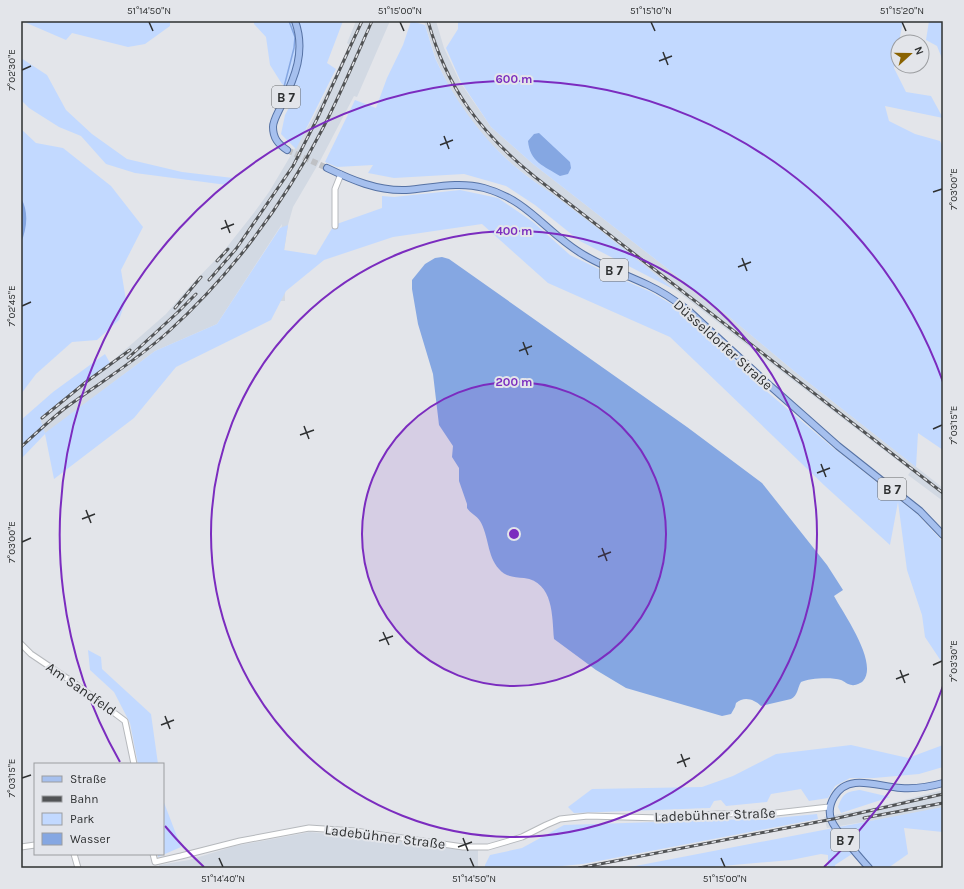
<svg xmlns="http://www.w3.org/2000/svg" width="964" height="889" viewBox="0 0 964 889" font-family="Karla,sans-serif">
  <rect width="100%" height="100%" fill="#e3e5ea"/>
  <path fill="#d2d9e3" d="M356 21H390L357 97 354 96 320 161 293 207 288 225 284 251 285 301H279L278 251 282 224 217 324 155 351 45 434 40 418 110 363 166 314 192 284 223 252 253 214 269 192 313 118 350 45 347 43Z
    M424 21H436L444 48 460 82 491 127 533 164 727 315 794 371 943 488V501L908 475 911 471 513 165 488 141 466 115 448 85 436 59Z
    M943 790V809L827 828 824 817 877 807Z
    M310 832 478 850V868L401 867 383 868H160L159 865 189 860 235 846Z"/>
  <path fill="#c2d9ff" d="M22 21H170V26L145 44 128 47 72 33 66 40Z
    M254 21H343L327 63 336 69 296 149 281 134 285 115 296 94 282 84 270 65 266 37 254 24Z
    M411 21 425 25C429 37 432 49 436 60 454 100 480 135 512 164 528 178 546 189 563 202 601 230 638 261 675 290L580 241 535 205 506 186 464 174 394 178 368 173 373 165 337 167 325 162 355 100 376 108 387 78 403 45Z
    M458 21H903L894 68 906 92 931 96 943 118 885 106 889 121 915 134 940 141 943 148V450L918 433 916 467 794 371 727 315 533 164 491 127 461 82 446 48 458 29Z
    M929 21H943V61L937 46 926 40Z
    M21 58 47 75 66 110 92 134 127 159 182 172 233 178 227 185 135 173 106 164 81 136 59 127 29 108 21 100Z
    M21 129 36 143 63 148 111 186 143 227 121 270 126 300 119 320 97 340 72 342 36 374 21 394Z
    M460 190 498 198 533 222 570 255 605 272 651 292 676 307 701 327 765 390 832 447 917 514 943 542V664L925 637 922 615 907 570 898 502 890 545 825 486 670 337 548 283 482 224 393 237 324 260 286 291 271 320 176 367 134 418 54 479 45 434 21 459V420L53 392 105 354 110 363 40 418 45 433 155 351 217 324 280 228 288 225 284 250 316 255 334 225 382 208V196L394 197Z
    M88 650 101 657 102 669 151 714 158 764H138L130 723 114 692 90 670Z
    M851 745 908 758 943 745V767L919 774 874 778H850L835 786 828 798 809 801 801 789 771 794 767 802 726 806 721 800 714 801 710 808 574 813 568 807 592 789 702 787 733 776 776 754Z
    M860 790 890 797 841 813 838 807C843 793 846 792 860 790Z
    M163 800 181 847 158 857V854H163Z
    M943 807V832L904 828 908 854 888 868H872L852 854 835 865V868H828V855L821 854 791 860 711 867 625 868Z
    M817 814 818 819 583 864 541 868H485V865L490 855 522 848 564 825 776 818Z"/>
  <path fill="#85a7e2" d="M539 133 570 162 571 168 568 174 560 176C544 166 530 162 528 141L534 134Z
    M21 198C29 212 27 228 21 243Z
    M442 257 449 259 687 427 762 483 827 565 843 590 834 596C843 613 879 663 863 681 861 683 855 686 852 685 848 685 844 681 841 680 832 677 809 678 801 682 797 689 798 695 791 699L761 706C754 699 744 696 736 703L735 707 731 714 722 716 626 688 596 670 554 639C552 617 554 582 524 578 515 577 505 577 499 569 487 556 489 536 480 521 477 516 470 513 467 508V504L459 481V468L452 457 453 446 439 425 433 374 418 324 412 289V280L425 264 435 258Z"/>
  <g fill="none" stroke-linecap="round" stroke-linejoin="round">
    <path stroke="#85a7e2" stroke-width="1.5" d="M284 87 294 48 295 37 289 21"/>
    <path stroke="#bfc1c5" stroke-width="6" stroke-dasharray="6 3" stroke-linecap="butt" d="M287 150 327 168"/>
    <g stroke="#b6b9bd" stroke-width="7">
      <path id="minor" d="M335 226V189L341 174
        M21 644 31 654 77 685 125 721 134 764
        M21 847 35 845
        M74 854 78 868
        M153 854 155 862 181 856 240 841 309 828 355 831 463 847H488L522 837 546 825 560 819 588 816 660 818 717 814 776 813 829 807"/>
    </g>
    <g stroke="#5672a4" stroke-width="8">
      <path id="major" d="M287 150C278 144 273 138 273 127 273 120 279 111 282 104 295 77 306 51 295 21
        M327 168C352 180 377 191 406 190 432 188 458 181 484 188 529 200 547 234 584 255 604 267 627 275 648 285 663 292 676 301 689 311L768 384 838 446 920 511 943 535
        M869 868C861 859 854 851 847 842 835 828 823 816 834 797 848 772 878 787 901 788 915 789 929 787 943 783"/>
    </g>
    <use href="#minor" stroke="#fff" stroke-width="5"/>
    <use href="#major" stroke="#a6c0ee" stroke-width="6"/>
    <g stroke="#515355" stroke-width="3">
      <path id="rail" d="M428 21C447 89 481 133 535 177L943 493
        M217 261 228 249
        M209 280 236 249 293 166 317 119 362 21
        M175 308 201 277
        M128 358 177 313 196 294
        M42 418 86 382 130 350
        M21 447C35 434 49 421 64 409 99 383 136 361 168 332 231 275 284 203 323 128 341 93 356 57 372 21
        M864 818 943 803
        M579 868 838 818 943 794"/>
    </g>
    <use href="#rail" stroke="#e3e5ea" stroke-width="1.5" stroke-dasharray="4.5" stroke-linecap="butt"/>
  </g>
  <path fill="none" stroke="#2e3031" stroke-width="1.5" d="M149 22 153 31M400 22 404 31M651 22 655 31M902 22 906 31M663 52 668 65M659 61 672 56M22 70 31 66M444 136 449 149M440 145 453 140M933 192 942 189M225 220 230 233M221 229 234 224M742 258 747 271M738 267 751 262M22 306 31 302M523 342 528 355M519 351 532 346M304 426 309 439M933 429 942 425M300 435 314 430M821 464 826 477M817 473 830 468M86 510 91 523M82 519 95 514M22 542 31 538M602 548 607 561M598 557 611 552M383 632 389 645M379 641 393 636M933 665 942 661M900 670 905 683M896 679 909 674M165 716 170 729M161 725 174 720M681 754 686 767M677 763 690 758M22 778 31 775M463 838 468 851M458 847 472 842M219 858 223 867M470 858 474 867M721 858 725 867"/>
  <circle cx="514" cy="534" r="152" fill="#7b2cbf" fill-opacity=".12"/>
  <g fill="none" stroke="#7b2cbf" stroke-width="2">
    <circle cx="514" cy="534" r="152"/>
    <circle cx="514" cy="534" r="303"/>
    <path d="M943 686A455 455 0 0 1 824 867M204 867A455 455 0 0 1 165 826M120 762A455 455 0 1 1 943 382"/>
  </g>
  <g text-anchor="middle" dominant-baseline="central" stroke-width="4" stroke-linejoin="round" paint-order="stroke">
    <g fill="#e3e5ea" stroke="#646668" stroke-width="1">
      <rect x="272" y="86" width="28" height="22" rx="3"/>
      <rect x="600" y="259" width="28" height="22" rx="3"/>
      <rect x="878" y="478" width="28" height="22" rx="3"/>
      <rect x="831" y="829" width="28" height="22" rx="3"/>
    </g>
    <g font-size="13" font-weight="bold" fill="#2e3031">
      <text x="286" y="97">B 7</text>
      <text x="614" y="270">B 7</text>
      <text x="892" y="489">B 7</text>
      <text x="845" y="840">B 7</text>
    </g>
    <g font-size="14" fill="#2e3031" stroke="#e3e5ea">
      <text transform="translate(723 345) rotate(42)">Düsseldorfer Straße</text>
      <text transform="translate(81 689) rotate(35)">Am Sandfeld</text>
      <text transform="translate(715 815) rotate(-2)">Ladebühner Straße</text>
      <text transform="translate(385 837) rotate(7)">Ladebühner Straße</text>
    </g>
  </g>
  <circle cx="514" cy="534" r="6" fill="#7b2cbf" stroke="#e3e5ea" stroke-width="2"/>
  <g font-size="12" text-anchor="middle" font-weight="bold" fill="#7b2cbf" stroke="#e3e5ea" stroke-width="4" stroke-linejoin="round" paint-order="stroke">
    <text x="514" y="83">600 m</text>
    <text x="514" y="235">400 m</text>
    <text x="514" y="386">200 m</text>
  </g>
  <rect width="964" height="889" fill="none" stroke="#e3e5ea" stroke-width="44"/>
  <rect x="34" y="763" width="130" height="92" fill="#e3e5ea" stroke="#9b9da0"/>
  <rect x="42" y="776" width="20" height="6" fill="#a6c0ee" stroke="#9b9da0"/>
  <text x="70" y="783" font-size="12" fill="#2e3031">Straße</text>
  <rect x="42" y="796" width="20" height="6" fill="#515355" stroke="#9b9da0"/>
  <text x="70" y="803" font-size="12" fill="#2e3031">Bahn</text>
  <rect x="42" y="813" width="20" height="12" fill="#c2d9ff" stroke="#9b9da0"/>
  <text x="70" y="823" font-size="12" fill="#2e3031">Park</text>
  <rect x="42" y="833" width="20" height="12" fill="#85a7e2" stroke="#9b9da0"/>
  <text x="70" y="843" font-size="12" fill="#2e3031">Wasser</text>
  <g transform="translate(910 54) rotate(69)"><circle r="19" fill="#e3e5ea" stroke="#9b9da0"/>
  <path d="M0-3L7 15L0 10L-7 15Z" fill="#8a6302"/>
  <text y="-6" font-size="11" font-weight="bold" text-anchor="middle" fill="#2e3031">N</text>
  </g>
  <rect x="22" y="22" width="920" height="845" fill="none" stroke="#2e3031" stroke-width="1.5"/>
  <g font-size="10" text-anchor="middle" fill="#2e3031">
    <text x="149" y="14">51°14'50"N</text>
    <text x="400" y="14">51°15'00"N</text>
    <text x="651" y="14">51°15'10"N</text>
    <text x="902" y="14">51°15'20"N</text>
    <text transform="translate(11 70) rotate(-90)" y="4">7°02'30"E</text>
    <text transform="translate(953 189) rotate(-90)" y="4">7°03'00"E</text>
    <text transform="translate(11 306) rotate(-90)" y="4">7°02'45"E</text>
    <text transform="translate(953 425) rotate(-90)" y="4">7°03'15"E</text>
    <text transform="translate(11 542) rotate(-90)" y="4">7°03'00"E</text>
    <text transform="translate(953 661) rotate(-90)" y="4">7°03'30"E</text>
    <text transform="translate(11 778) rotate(-90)" y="4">7°03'15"E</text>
    <text x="223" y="882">51°14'40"N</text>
    <text x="474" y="882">51°14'50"N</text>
    <text x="725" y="882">51°15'00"N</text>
  </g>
</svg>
